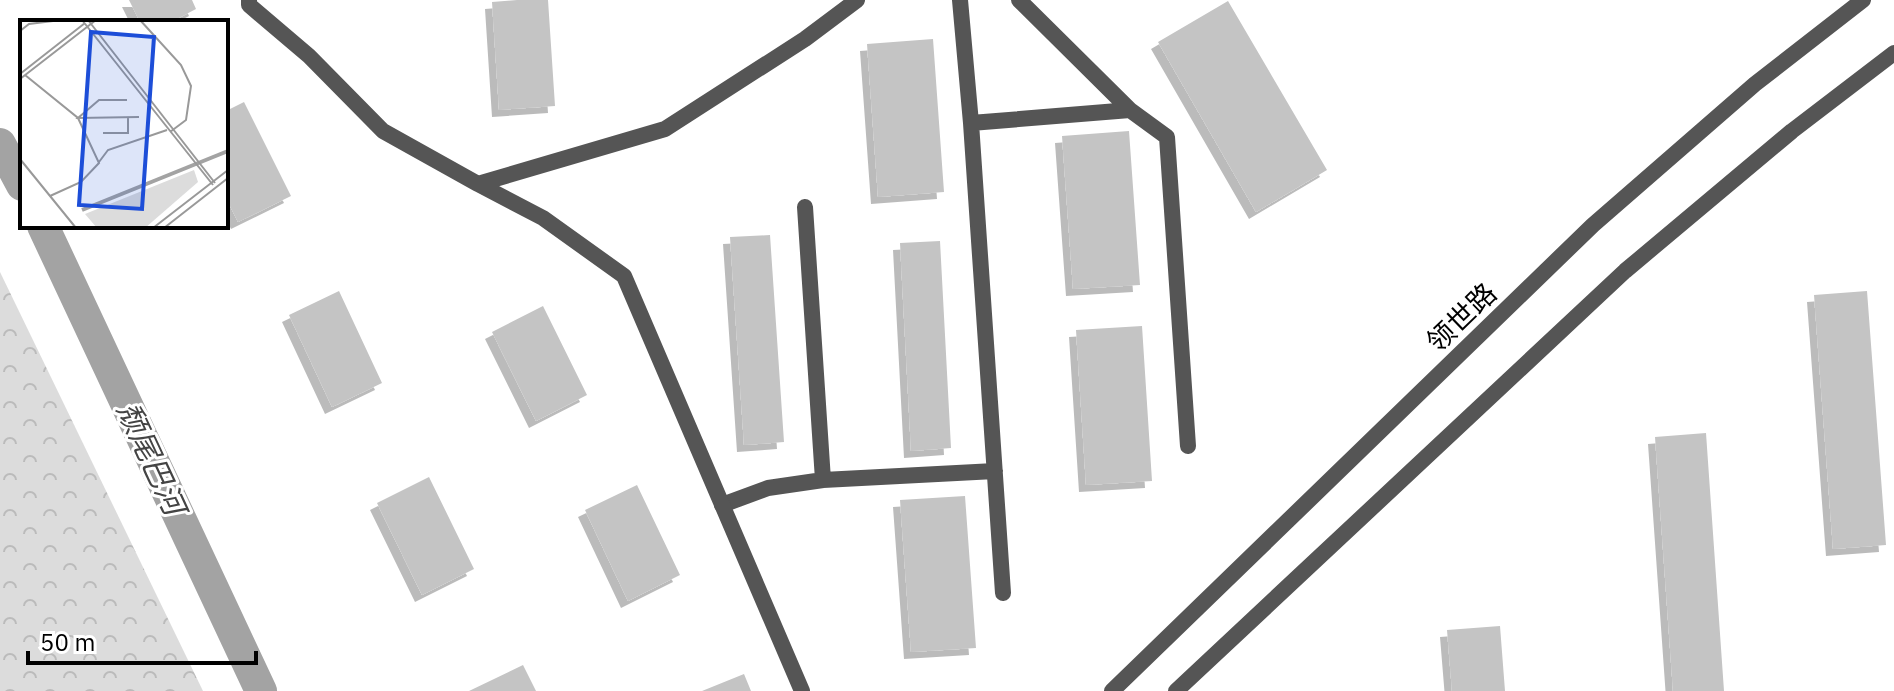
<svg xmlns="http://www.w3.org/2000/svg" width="1894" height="691" viewBox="0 0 1894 691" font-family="'IBM Plex Sans','Noto Sans SC',sans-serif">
  <defs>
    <pattern id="park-crowns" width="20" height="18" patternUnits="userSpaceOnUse" patternTransform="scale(2)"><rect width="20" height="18" fill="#dcdcdc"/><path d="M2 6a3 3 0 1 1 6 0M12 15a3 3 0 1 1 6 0" fill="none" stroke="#bbb"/></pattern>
    <filter id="shadow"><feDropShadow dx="-7" dy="7" stdDeviation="0" flood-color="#0004"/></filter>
  </defs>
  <rect width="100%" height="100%" fill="#fff"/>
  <path fill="url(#park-crowns)" d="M0 272 203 691H0Z"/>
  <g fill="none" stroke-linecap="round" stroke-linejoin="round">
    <path stroke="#a3a3a3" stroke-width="32" d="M0 144 22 185
      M43 226 261 691"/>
  </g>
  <path fill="#c4c4c4" filter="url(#shadow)" d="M129 0H192L196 9 171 22H140Z
    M517 0H548L555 106 499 110 492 2Z
    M1228 1 1327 170 1256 212 1158 42Z
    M933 39 944 192 878 197 867 44Z
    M244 102 291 196 238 222 226 198V111Z
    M1129 131 1140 285 1073 289 1062 136Z
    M770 235 784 442 744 445 730 237Z
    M940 241 951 448 911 451 900 243Z
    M339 291 382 383 332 407 289 315Z
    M1867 291 1886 545 1833 549 1814 295Z
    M543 306 587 395 536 421 492 332Z
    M1142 326 1152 481 1086 485 1076 330Z
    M1706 433 1724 691H1673L1655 437Z
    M429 477 474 569 422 595 377 503Z
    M637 485 680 575 628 601 585 510Z
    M965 496 976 648 911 652 900 500Z
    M1500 626 1505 691H1452L1447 630Z
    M523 665 536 691H469Z
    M744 674 751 691H702Z"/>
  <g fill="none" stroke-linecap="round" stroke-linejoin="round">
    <path stroke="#555" stroke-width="16" d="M960 0 971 123 1003 593
      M1019 0 1130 110 1167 137 1188 446
      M971 123 1130 110
      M805 207 823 480 995 471
      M722 505 768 488 823 480"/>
    <path stroke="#555" stroke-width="16" d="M249 0V5L309 56 383 131 478 184 665 129 805 39 857 0
      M478 184 543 218 624 276 802 691"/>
    <path stroke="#555" stroke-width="16" d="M1112 691 1593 225 1755 84 1863 0
      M1176 691 1625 271 1792 131 1894 53"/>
  </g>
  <g text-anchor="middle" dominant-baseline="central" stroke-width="6" stroke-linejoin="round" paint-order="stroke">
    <g font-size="28" fill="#000" stroke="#fff">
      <text transform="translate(1461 317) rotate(-44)">领世路</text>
    </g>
    <g font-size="30" font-style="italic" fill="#444" stroke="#fff">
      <text transform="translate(152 458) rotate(65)">颓尾巴河</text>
    </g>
  </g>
  <g transform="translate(20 20)">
    <rect width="208" height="208" fill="#fff"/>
    <path d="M174 150 178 162 125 208H77L65 194Z" fill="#dcdcdc"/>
    <path fill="none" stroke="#a3a3a3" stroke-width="4" d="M62 190 208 131"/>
    <path fill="none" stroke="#999" stroke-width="2" d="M62 0 193 165M68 0 195 163M120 0 161 45 171 66 166 100 150 112M0 11 9 4 41 0M0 54 65 3M5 55 58 98 79 143 61 162 30 176M0 59 76 0M107 80H79L58 98 119 97M83 113H108V97M0 139 56 208M79 142 88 130 147 110M133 208 208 150M144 208 208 158"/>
    <path fill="#1d4ed8" fill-opacity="0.15" stroke="#1d4ed8" stroke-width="4" d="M71 12 134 17 122 189 59 185Z"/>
    <rect width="208" height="208" fill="none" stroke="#000" stroke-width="4"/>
  </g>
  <path d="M28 651v12h228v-12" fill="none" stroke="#000000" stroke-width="4"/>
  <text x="40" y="651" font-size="24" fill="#000000" stroke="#ffffff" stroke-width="6" paint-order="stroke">50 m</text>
</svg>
